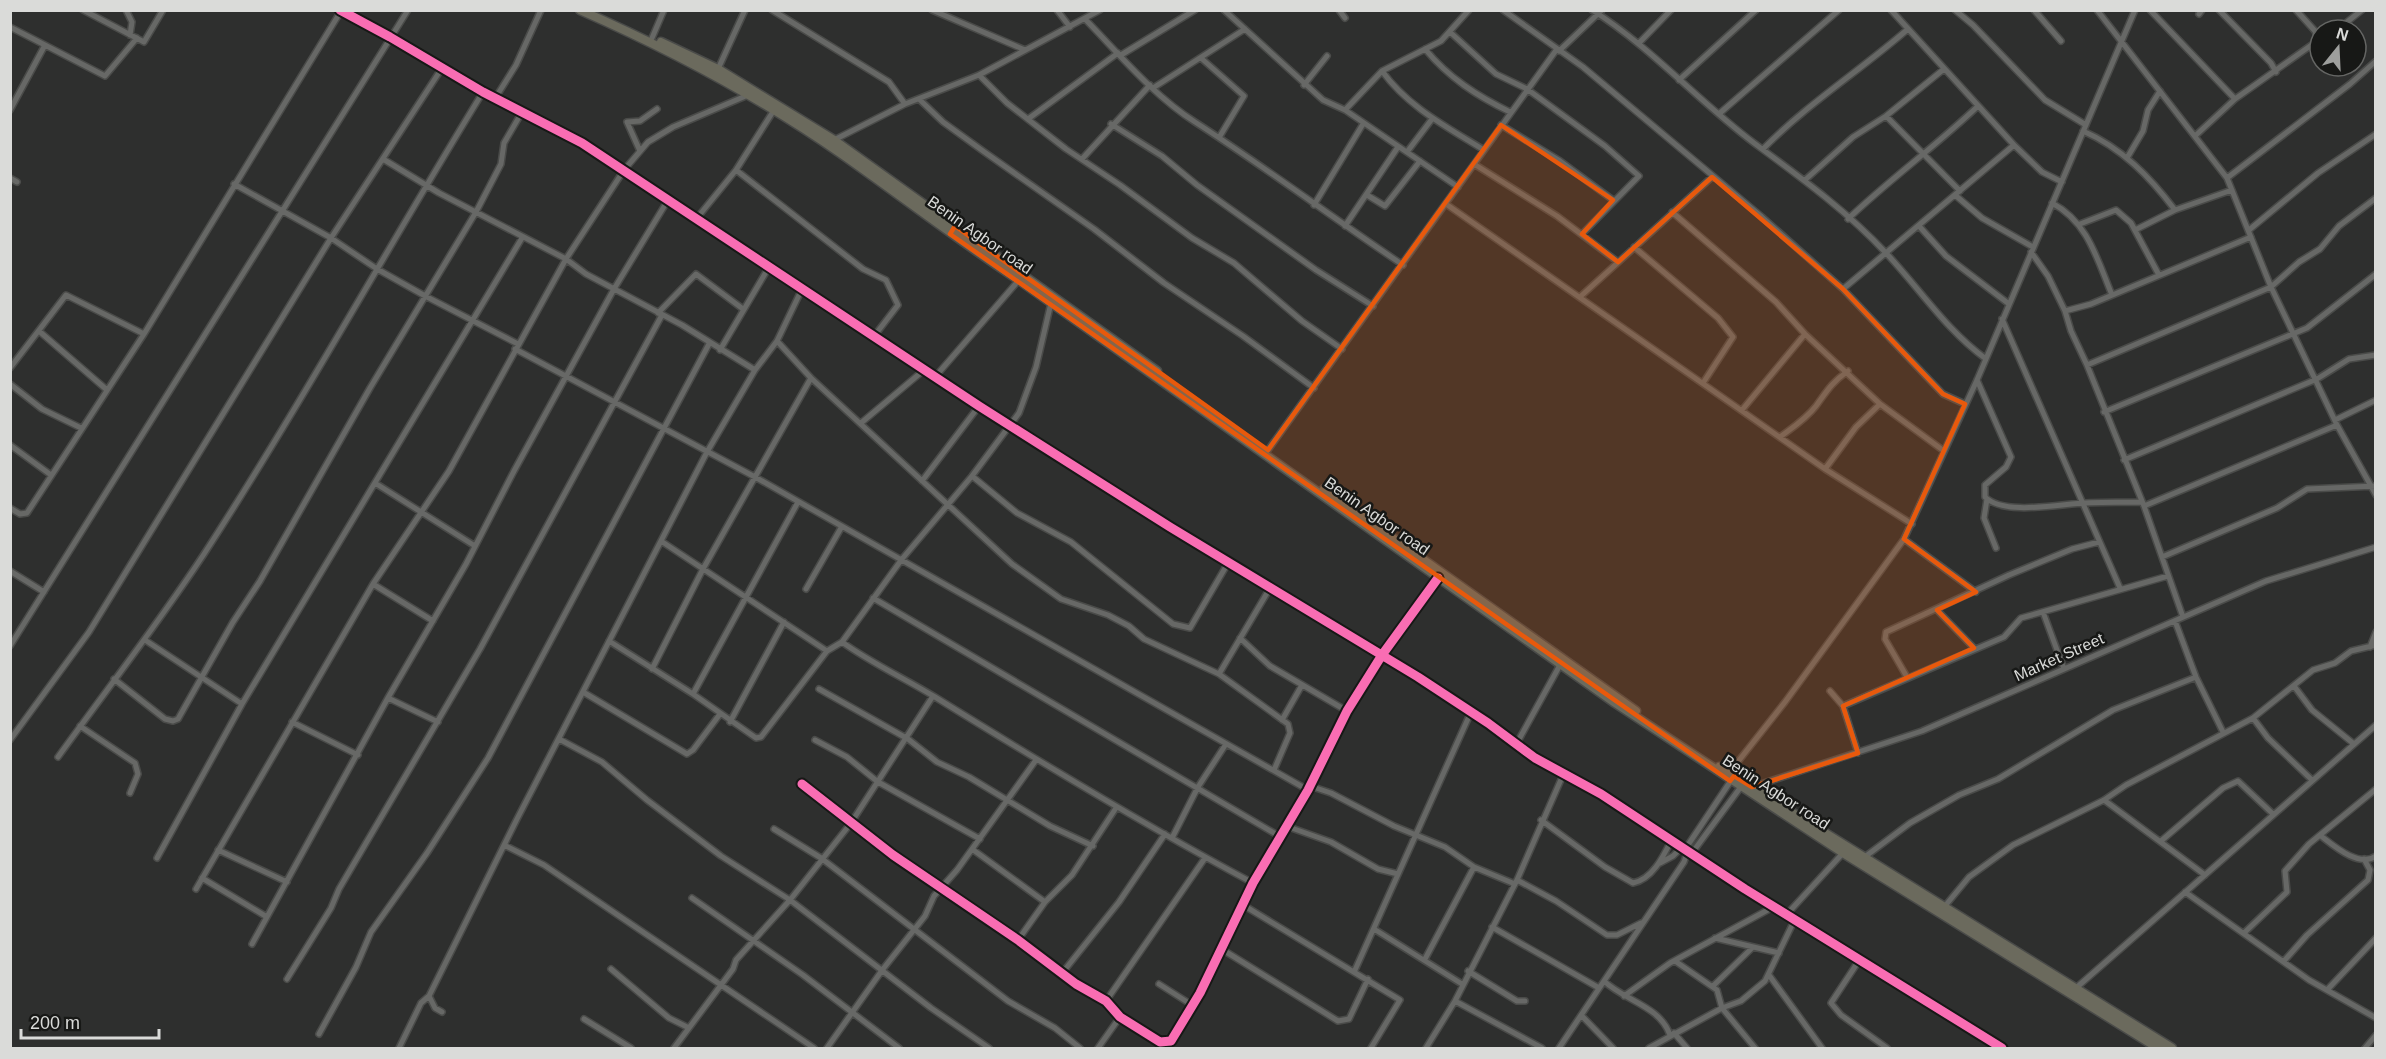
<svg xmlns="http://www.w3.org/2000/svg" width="2386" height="1059" viewBox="0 0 2386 1059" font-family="Arial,sans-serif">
  <rect width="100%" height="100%" fill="#2e2f2e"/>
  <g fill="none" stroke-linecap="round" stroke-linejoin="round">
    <g stroke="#4a4b49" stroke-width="8">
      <path id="minor" d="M83 10 144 42 163 10
        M126 10 132 22 130 35
        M340 10 390 37 483 92 582 143 979 406 1170 527 1418 677 1488 723 1535 758 1601 794 1745 889 2002 1048
        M772 10 889 82 905 104
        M932 10 1025 50
        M1057 10 1070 27
        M1224 10 1323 100 1345 110 1458 187
        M1339 10 1345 18
        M1503 10 1583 67 1762 217 1843 289 1943 394 1965 404
        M1592 10C1651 47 1698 101 1754 143 1800 177 1847 211 1886 253 1920 289 1946 330 1986 359
        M1955 10 1973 25 2045 100 2086 125
        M2034 10 2061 41
        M2097 10 2227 178 2271 287 2337 425 2376 495
        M2150 10 2235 99
        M2219 10 2271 63 2276 72
        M2296 10 2315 31 2318 39
        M2199 14 2202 10
        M1085 19C1119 54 1154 96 1195 122 1265 167 1333 218 1403 265
        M10 27 105 76 137 38
        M2337 30 2362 10
        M1450 32 1496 74 1527 89 1605 146 1639 176 1582 234
        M652 38 664 10
        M1639 43 1671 10
        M1425 49C1449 78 1477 96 1510 112
        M1559 51 1602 10
        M1121 55 1195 10
        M1201 58 1244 96 1220 136
        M718 69 745 10
        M1382 71C1408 107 1447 127 1484 150
        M979 75 1007 103 1066 149 1120 185 1192 238 1234 263 1302 321 1342 349
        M1679 80 1756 10
        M1304 85 1327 56
        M1153 88 1245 29
        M496 97 516 65 541 10
        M919 99 943 122 983 151 1094 229 1164 283 1243 336 1314 388
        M10 110 45 45
        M1345 110 1382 71 1441 41 1469 10
        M1720 113 1839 10
        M1886 116 1960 191
        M1028 119 1118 53
        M1111 124 1162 156 1197 185 1316 270 1373 306
        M1501 125 1560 161 1613 200
        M2083 131C2122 148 2150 177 2175 210
        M2195 136 2235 99 2320 39
        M834 140 905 104 979 75 1100 10
        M2014 145 2042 172 2062 182
        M1763 149C1807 104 1861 70 1908 29
        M640 151 627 122 640 121 657 109
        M1407 152 1432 119
        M2127 158 2143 131 2148 110 2160 91
        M383 159 439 193 566 259 586 274 682 325 755 370
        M1082 159 1150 85
        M1474 164 1557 216 1618 262
        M736 170 863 269 886 280 898 305 875 335
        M10 178 17 182
        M2227 178 2350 84 2376 61
        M1805 180 1853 137 1886 116 1944 69
        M234 184 331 238 377 269 427 297 518 344
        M1367 195 1385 206 1420 161
        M1955 195 1982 218 2033 247
        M2052 203C2088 222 2097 259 2112 295
        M1446 204 1825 469 1912 524
        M1314 205 1363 124
        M1672 212 1776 302 1805 334 1880 404 1944 451
        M697 218 736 170 774 110
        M1848 219C1890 179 1936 146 1978 106
        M2080 224 2116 210 2131 223 2159 275
        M1345 226 1398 147
        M1919 226 1946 256 2009 304
        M2135 230 2175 210 2232 190
        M2249 230 2318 173 2376 134
        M1634 247 1718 318 1733 337 1703 383
        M2031 252 2048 276 2065 311 2071 331 2087 365 2144 506 2183 617
        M1843 289 2014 145 1891 10
        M1581 296 1712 177
        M2065 311 2091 304 2251 237
        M658 313 696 274 743 309
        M2002 319 2120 588
        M39 331 107 390
        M777 341 811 378 1012 564 1061 599 1108 615 1129 626 1144 639 1219 674 1288 724 1290 733 1274 770
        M515 349 755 477 1308 790
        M720 350 769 267
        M2087 365 2271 287 2299 262 2320 249 2339 226 2376 198
        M10 368 66 295 144 334
        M935 377 1019 280
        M1977 380 2011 457 2006 467 1985 485V497C2004 516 2060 504 2085 503 2104 502 2123 502 2142 502
        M10 384 42 409 81 428
        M1742 410 1805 334
        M2104 412 2307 328 2376 274
        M2335 420 2376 400
        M861 423 924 370
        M1780 437C1792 428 1806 419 1816 406 1827 391 1831 383 1848 371
        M10 445 51 475
        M1268 450 1557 49
        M2124 460 2317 379 2349 359 2376 355
        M1825 469 1856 427 1880 404
        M972 476 1017 513 1071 542 1173 624 1190 628 1228 563
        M922 481 979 406
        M375 483 475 546
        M1987 499 1984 518 1996 548
        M2144 506 2337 425
        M10 508 20 514 27 513 144 334 341 11
        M1904 539 1976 592
        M661 541 827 651
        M2162 557 2277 508 2307 489 2376 486
        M10 571 44 592
        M373 584 433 621
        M806 589 841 528
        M873 598 1279 836
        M1937 610 1974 648
        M2043 612 2064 669
        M2175 621 2196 677 2223 732
        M1240 638 1270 666 1347 711
        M145 640 242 704
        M609 641 693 694 756 738 761 737 827 651 842 642 902 559 972 476 1019 413 1036 367 1051 303
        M842 642C871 663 904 678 935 697 1040 762 1144 825 1253 883
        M10 646 408 10
        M2370 647 2376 632
        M652 669 703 569 811 378
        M1219 674 1270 588
        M1907 677 1885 639 1886 632 2009 575 2072 549 2099 542
        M114 679 165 719 173 721 178 719 233 622 260 581 370 388 476 212 501 164 504 143 522 112
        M2294 686 2312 710 2354 744
        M819 689 908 739 937 762 969 777 1050 826 1093 846
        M1830 691 1843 706 1858 753
        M583 692 687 754 693 750 720 714
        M693 694 798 502
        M388 698 438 722
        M1843 706 2004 637 2021 618 2168 576
        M2253 718 2268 738 2312 780
        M1282 720 1302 685
        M292 722 358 755
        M730 722 784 622
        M80 726 135 763 138 774 130 793
        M559 739 602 762 647 800 721 856 790 900 931 1008 989 1048
        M10 740 89 632 331 238 442 68
        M815 740 847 757 878 782 980 839
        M1517 743 1560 665
        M58 757C107 689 158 624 204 554 302 403 389 245 483 92
        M1729 773 1785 702 1904 539 1977 380 2135 10
        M802 784 893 855 1018 940 1076 984 1106 1001 1120 1017 1160 1042 1171 1041 1200 993 1253 883 1308 790 1347 711 1382 655 1438 578
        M1310 786 1331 793 1394 826 1445 847 1474 867 1515 884
        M1752 787 1922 731 2266 581 2376 547
        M2104 800 2205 875
        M1541 820 1605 867 1633 883C1653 879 1664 855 1672 839
        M1286 826 1331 842 1378 869 1398 874
        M774 829 821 858 1008 1001 1055 1028 1080 1048
        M2321 836C2334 846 2359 868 2376 856
        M1172 838 1198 787 1226 744
        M2161 841 2223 788 2238 781 2273 814
        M504 845 544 865 814 1048
        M972 849 1045 902
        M218 850 287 882
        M1692 853 1743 784
        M1866 856 1910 823 1959 795 1998 779 2113 710 2196 677
        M157 858 242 704 522 238
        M1660 863 1673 856 1683 846
        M202 878 267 917
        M1517 880 1556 901 1607 935H1617L1641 923
        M196 889 373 584 449 471 566 259 624 170 648 142 673 127 748 95
        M2185 892 2309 980 2376 1018
        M692 898 803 975 899 1048
        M1243 905 1400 1000 1371 1048
        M1945 906 1969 877 2013 845 2104 800 2126 785 2253 718 2313 670 2335 663 2351 651 2376 645
        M1788 913 1843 853
        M1492 927 1599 988
        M1374 929 1462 984
        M2244 933 2287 892 2285 871 2309 844 2376 789
        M1715 938 1779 953
        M1018 940 1045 902 1072 875 1116 808
        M252 944 389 696 466 564 514 471 614 289 668 200
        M1223 950 1338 1021 1349 1019 1368 979
        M1425 959 1474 867
        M1860 959 1831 1003 1841 1015 1887 1048
        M1675 961 1717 990 1722 1008 1755 1048
        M2284 961 2307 935 2368 880 2370 870 2364 859
        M611 969 669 1018 689 1028
        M1355 970 1471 712
        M1468 971 1517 1001H1525
        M1063 972 1119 902 1165 834
        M1769 975 1822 1048
        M287 979 331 908 339 889 480 649 662 315
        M1604 981C1625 1001 1660 1006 1670 1035
        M1159 984 1192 1005
        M1713 986 1752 948
        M2076 988 2376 725
        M2327 990 2376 938
        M429 996 435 1008 442 1012
        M1624 996 1670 963 1775 906
        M1106 1001 1205 858
        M1455 1001 1542 1048
        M1581 1015 1613 1048
        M584 1019 631 1048
        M1674 1033 1687 1048
        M319 1034 356 967 371 932 427 853 488 758 709 344
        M399 1048 421 1003 429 996 517 819 707 452 755 370 777 341 802 289
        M674 1048 733 969 736 960 790 900 851 823 933 696
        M827 1048 883 969 925 916 934 896 957 870 1036 760
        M1098 1048 1120 1017
        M1426 1048 1455 1001 1517 880 1563 775
        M1559 1048 1684 862 1687 853 1686 848 1732 779
        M1649 1048 1722 1008 1741 1001 1765 981 1795 919
        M2365 1048 2376 1035"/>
    </g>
    <g stroke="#4a4b49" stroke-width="11">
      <path id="highway" d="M580 10C671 50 758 96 840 153 900 195 958 240 1019 280L1615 703 1843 853 2158 1048
        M661 42 718 69 834 140 1157 371
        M1324 489 1636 711
        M1719 767 2172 1048"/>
    </g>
    <use href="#minor" stroke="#676866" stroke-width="5"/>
    <use href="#highway" stroke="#6b6a5d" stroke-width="8"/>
    <g stroke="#171816" stroke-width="13">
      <path id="cycleway" d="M340 10 390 37 483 92 582 143 979 406 1170 527 1418 677 1488 723 1535 758 1601 794 1745 889 2002 1048
        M802 784 893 855 1018 940 1076 984 1106 1001 1120 1017 1160 1042 1171 1041 1200 993 1253 883 1308 790 1347 711 1382 655 1438 578"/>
    </g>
    <use href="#cycleway" stroke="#f96db3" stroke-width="9"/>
  </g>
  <path fill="#e8590c" fill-opacity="0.2" stroke="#e8590c" stroke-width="4.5" stroke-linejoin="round" d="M1501 125 1613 200 1582 234 1618 262 1712 177 1843 289 1943 394 1965 404 1904 539 1976 592 1937 610 1974 648 1843 706 1858 753 1752 787 1734 776 1730 781 950 234 955 226 1268 450Z"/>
  <g text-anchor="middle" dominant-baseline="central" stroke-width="5" stroke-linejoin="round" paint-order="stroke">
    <g font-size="16" fill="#dadbd9" stroke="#171816">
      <text transform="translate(980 235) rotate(35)">Benin Agbor road</text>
      <text transform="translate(1377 516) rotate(35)">Benin Agbor road</text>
      <text transform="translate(2059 657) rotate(-24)">Market Street</text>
      <text transform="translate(1776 792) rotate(33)">Benin Agbor road</text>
    </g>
  </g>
  <rect width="2386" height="1059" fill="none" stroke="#dadbd9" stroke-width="24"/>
  <g transform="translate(2338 48) rotate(18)"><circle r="28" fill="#171816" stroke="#656664" stroke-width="1.5"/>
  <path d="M0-4.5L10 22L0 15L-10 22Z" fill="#9e9f9d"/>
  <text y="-9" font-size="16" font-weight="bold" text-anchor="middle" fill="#dadbd9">N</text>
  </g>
  <path d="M21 1029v9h138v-9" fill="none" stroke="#dadbd9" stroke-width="3"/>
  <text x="30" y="1029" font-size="18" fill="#dadbd9" stroke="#171816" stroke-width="4.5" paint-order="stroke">200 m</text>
</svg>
